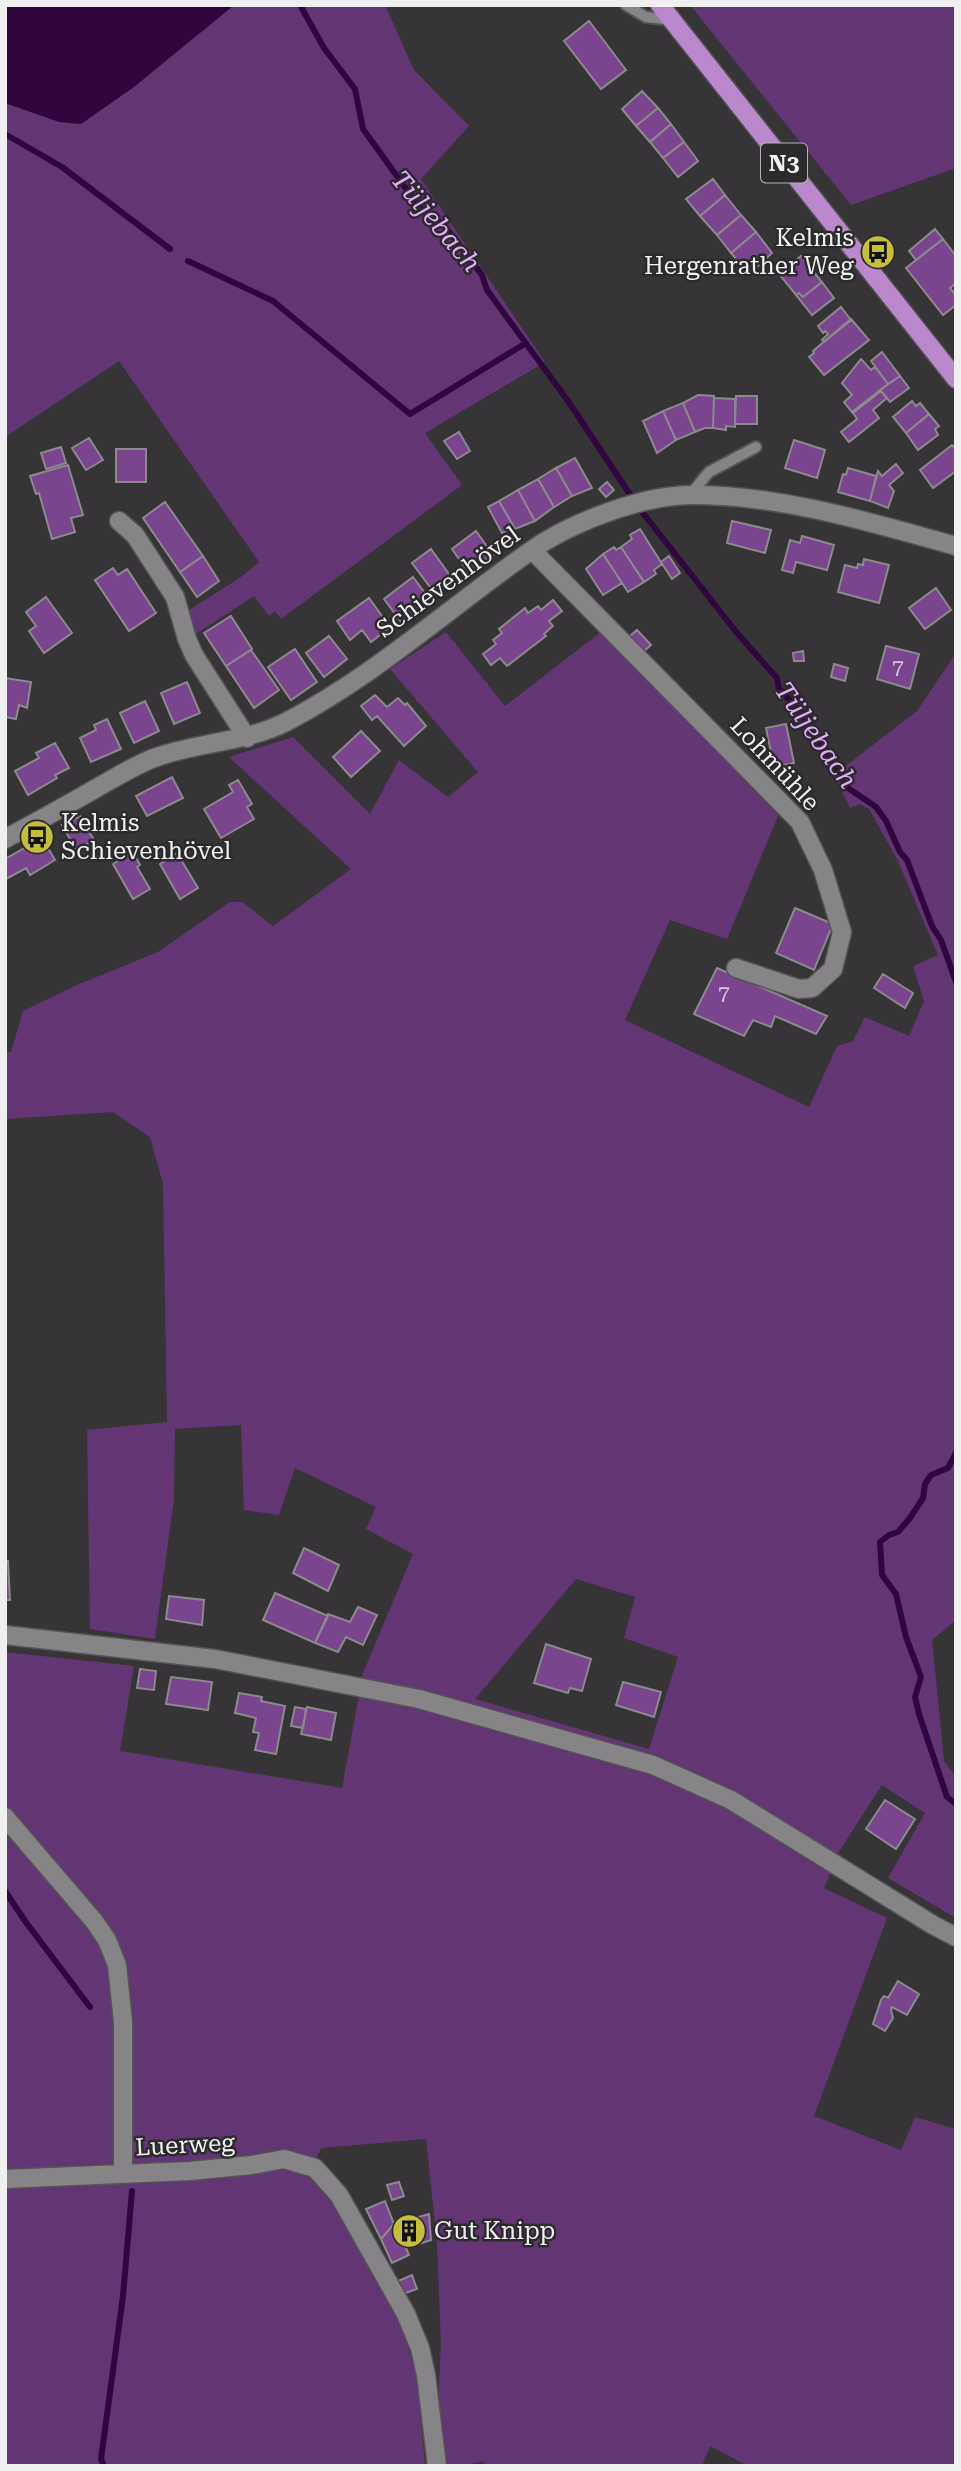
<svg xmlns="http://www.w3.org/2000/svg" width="961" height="2471" viewBox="0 0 961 2471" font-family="'Roboto Serif',serif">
  <rect width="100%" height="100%" fill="#363437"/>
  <path fill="#643575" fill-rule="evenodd" d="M234 5H385L414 70 469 126 421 179 545 362 425 433 462 485 281 619 275 611 269 616 254 596 193 636 189 610 241 577 259 562 119 361 5 437V103L29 111 202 32Z
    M690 5H956V168L851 205Z
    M602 631 780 811 727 939 670 920 625 1020 809 1107 837 1046 853 1041 865 1017 909 1036 924 1001 913 966 938 955 897 859 869 809 860 804 850 808 834 775 917 711 956 653V1620L932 1640 944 1761 956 1777V1918L888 1878 925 1813 882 1785 840 1850 824 1888 887 1918 814 2116 901 2150 915 2117 956 2129V2466H748L710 2446 702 2466H487L483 2461 461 2466H445L438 2408 441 2344 437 2242 426 2139 321 2148 308 2176 329 2195 374 2279 400 2321 417 2377 425 2466H5V1652L134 1666 120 1751 342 1788 363 1673 413 1554 366 1529 376 1507 295 1468 279 1515 244 1510 241 1425 175 1429 174 1498 155 1639 90 1629 87 1430 167 1422 163 1184 150 1137 113 1112 5 1119V1052H11L23 1011 77 985 158 952 230 902H242L273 926 351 869 229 757 293 737 370 814 399 760 448 797 478 772 390 669 446 632 505 706ZM576 1579 635 1597 624 1638 678 1657 649 1749 475 1699Z"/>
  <path fill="#30063e" d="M5 5H234L134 87 81 124 59 122 5 103Z"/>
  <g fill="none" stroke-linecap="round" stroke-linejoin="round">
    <path stroke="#30063e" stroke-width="6" d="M300 5 324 48 355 89 363 129 420 208 443 224 482 275 487 290 568 401 633 499
      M5 134 62 167 170 249
      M188 261 273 301 410 414 526 343
      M639 508 737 633 777 678 779 689 800 711 848 788 876 807 886 821 900 852 907 860 932 926 941 940 956 982
      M956 1453 948 1468 931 1475 925 1484 923 1498 910 1518 898 1532 889 1535 880 1542 882 1575 896 1594 906 1637 921 1677 915 1697 919 1714 947 1797 956 1804
      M5 1891 25 1921 90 2007
      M104 2466 101 2459 123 2296 132 2191"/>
  </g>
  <path fill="#7a448e" stroke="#8b898c" stroke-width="2" d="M589 21 626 70 601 89 564 41Z
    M642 91 658 108 636 126 622 109Z
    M658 108 671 124 650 142 636 126Z
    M671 124 684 142 663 158 650 142Z
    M684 142 698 161 678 177 663 158Z
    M713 179 725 195 700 216 686 199Z
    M725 195 741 215 717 235 700 216Z
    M741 215 756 232 731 253 717 235Z
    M935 229 943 239 916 260 909 251Z
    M756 232 772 253 749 274 731 253Z
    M943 239 956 256V283L950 288 956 295V305L943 315 906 268Z
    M801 256 822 282 803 297 799 293 796 295 779 274Z
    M822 282 834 298 812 315 796 295 799 293 803 297Z
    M841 307 851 320 824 342 822 340 828 334 825 331 823 333 818 326Z
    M851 319 869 340 824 375 809 357 814 353 813 351Z
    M882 352 900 376 888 384 871 361Z
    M861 359 871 370 875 367 888 384 852 412 844 402 852 395 842 383Z
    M900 376 909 388 890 402 880 390Z
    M881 391 887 398 873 410 879 418 849 442 841 432 857 419 853 413Z
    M698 395 714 396 713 428H705L695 432 683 403Z
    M736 396H757V424H735Z
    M714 398 735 399V427L726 426V430L713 428Z
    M912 401 916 406 920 403 929 414 906 433 893 417Z
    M683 403 695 432 676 440 663 411Z
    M663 411 676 440 657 453 643 421Z
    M929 414 939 426 935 429 938 435 918 450 906 433Z
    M459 432 470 451 457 459 444 441Z
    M89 438 103 460 86 470 72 448Z
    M794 440 825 450 817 478 785 468Z
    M952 445 956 449V471L933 488 920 470Z
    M61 447 66 463 46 469 41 453Z
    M116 449H146V482H116Z
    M575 458 592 488 572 496 556 468Z
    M896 464 903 473 889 485 894 491 888 508 870 501 878 471 882 476Z
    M68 465 83 515 71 518 75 532 52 539 39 493 36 494 30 476Z
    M556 468 572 496 554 507 538 479Z
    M848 468 876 476 870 501 838 492 843 474 846 475Z
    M538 479 554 507 535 521 518 490Z
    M607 482 614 490 606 497 599 489Z
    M518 490 535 521 515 529 499 501Z
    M499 501 514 527 502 533 488 507Z
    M165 502 203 556 180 572 143 518Z
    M732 521 771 530 765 553 727 543Z
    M640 529 662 564 654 570 656 574 644 582 621 547 632 539 630 535Z
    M476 531 493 555 469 573 452 549Z
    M802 536 834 545 827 570 796 562 793 573 782 570 790 540 800 543Z
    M614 547 616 550 621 547 644 582 628 592 603 554Z
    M431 549 454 581 436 595 412 563Z
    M603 554 622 583 603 595 586 569Z
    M203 556 219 581 197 597 180 572Z
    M669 556 680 573 672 579 661 562Z
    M864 559 889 565 879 603 838 592 845 565 857 568 858 564 863 565Z
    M113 568 118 575 127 569 156 613 129 631 95 580Z
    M413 577 431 601 402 623 384 599Z
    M936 588 951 610 925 629 909 608Z
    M46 597 72 633 44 653 29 631 36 626 26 612Z
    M369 598 390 627 371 642 362 630 350 640 337 621Z
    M553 600 562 611 549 621 553 626 544 634 546 636 507 666 500 658 491 665 483 654 496 644 493 640 502 633 499 629 525 608 528 613 538 606 541 610Z
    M231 616 252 649 226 666 204 633Z
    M637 630 651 645 644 651 630 636Z
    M329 636 347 659 324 677 306 653Z
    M886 646 919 654 910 689 877 679Z
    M295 649 317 682 291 700 268 667Z
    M251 650 279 690 254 708 226 666Z
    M803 651 804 661H794L793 653Z
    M834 664 848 668 845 681 831 677Z
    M5 678 31 682 27 708 19 705 16 719 5 717Z
    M187 682 200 713 174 724 161 693Z
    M375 695 387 707 398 698 405 705 407 703 426 726 404 746 377 716 372 720 361 706Z
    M145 701 159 731 134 743 120 713Z
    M107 719 121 749 91 762 80 738 96 730 94 725Z
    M786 724 794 763 774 767 766 728Z
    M361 731 380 751 351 777 333 757Z
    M55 743 69 768 55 775 57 778 28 795 15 771 39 758 36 753Z
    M172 777 183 798 147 816 136 796Z
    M238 780 252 804 247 807 254 819 221 838 204 809 233 792 229 785Z
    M80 816 94 840 76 850 62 825Z
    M42 838 55 860 30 875 26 868 6 879 5 859Z
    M133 852 140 865 137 867 150 889 133 899 113 864Z
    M177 853 198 888 180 899 160 864Z
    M795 908 833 924 814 970 776 953Z
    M717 968 827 1016 816 1034 775 1016 771 1027 753 1020 744 1036 694 1014Z
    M883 974 913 993 905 1008 874 988Z
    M304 1548 339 1565 328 1591 293 1573Z
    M5 1561H8L10 1600H5Z
    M275 1593 328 1616 315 1643 263 1620Z
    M169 1596 204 1600 202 1625 166 1619Z
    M358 1607 377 1615 363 1645 346 1637 338 1652 315 1643 328 1614 350 1622Z
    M546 1644 591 1659 582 1691 570 1688 568 1693 534 1683Z
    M140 1669 156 1671 154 1690 137 1688Z
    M171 1677 212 1682 208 1710 166 1704Z
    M623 1682 661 1692 654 1717 616 1705Z
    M239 1693 262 1697 261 1701 285 1706 276 1754 255 1750 259 1733 253 1732 256 1718 235 1713Z
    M295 1707 306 1709 303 1728 291 1726Z
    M307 1707 336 1713 331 1740 301 1734Z
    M885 1800 915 1819 896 1849 866 1829Z
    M898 1981 919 1994 907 2015 892 2007 891 2009 893 2018 885 2031 873 2024 881 2000 884 1996 888 1998Z
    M399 2182 404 2196 392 2200 387 2185Z
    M385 2201 394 2224 381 2239 366 2209Z
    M429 2214 431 2240 406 2248 409 2255 392 2263 381 2239 394 2224Z
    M412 2275 417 2289 403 2294 398 2281Z"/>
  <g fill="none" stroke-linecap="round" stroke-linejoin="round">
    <g stroke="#545355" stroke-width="14">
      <path id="service" d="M626 5 646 17 672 20
        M690 495 709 472 756 447"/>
    </g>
    <g stroke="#545355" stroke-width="21">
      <path id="minor" d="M119 521 135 535 175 597 187 639 194 655 247 738
        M532 550 800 822 823 870 842 932 833 969 812 988 799 989 736 968
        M5 839C34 823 64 807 93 790 113 779 133 766 154 758 197 742 244 743 286 722 374 676 448 609 529 552 569 523 642 495 692 495 782 495 869 522 956 546
        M5 1817 94 1921 107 1940 117 1965 123 2022V2173
        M5 2179 190 2171 252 2165 284 2159 315 2168 339 2195 406 2314 420 2348 426 2375 437 2466"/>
    </g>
    <g stroke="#545355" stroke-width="21">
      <path id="tertiary" d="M5 1635 215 1659 419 1699 653 1765 731 1800 933 1925 956 1937"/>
    </g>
    <g stroke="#545355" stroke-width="21">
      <path id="primary" d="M660 5 956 379"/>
    </g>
    <use href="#service" stroke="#868487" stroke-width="10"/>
    <use href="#minor" stroke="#868487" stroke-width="18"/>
    <use href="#tertiary" stroke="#868487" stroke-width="18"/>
    <use href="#primary" stroke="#bb88ce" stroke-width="18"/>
  </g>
  <defs>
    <g id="bus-disc" transform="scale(1.75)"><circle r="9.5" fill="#c4bd3e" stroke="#2c2a2d"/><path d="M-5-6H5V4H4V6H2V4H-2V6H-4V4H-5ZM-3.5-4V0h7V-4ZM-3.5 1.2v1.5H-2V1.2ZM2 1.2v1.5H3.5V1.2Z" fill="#111"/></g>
    <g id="building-disc" transform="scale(1.75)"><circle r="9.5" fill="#c4bd3e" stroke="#2c2a2d"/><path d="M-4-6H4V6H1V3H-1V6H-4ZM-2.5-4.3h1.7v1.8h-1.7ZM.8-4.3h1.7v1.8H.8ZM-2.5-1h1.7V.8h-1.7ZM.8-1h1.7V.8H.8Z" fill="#111"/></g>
  </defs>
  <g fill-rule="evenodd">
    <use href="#bus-disc" x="878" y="252"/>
    <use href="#bus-disc" x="37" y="837"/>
    <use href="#building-disc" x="409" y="2231"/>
  </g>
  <g text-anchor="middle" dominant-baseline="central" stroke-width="5" stroke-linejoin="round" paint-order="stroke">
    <g font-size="21" fill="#d3c5d8">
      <text x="898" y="667">7</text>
      <text x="724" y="993">7</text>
    </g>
    <rect fill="#2c2a2d" stroke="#b6b5b6" stroke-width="2" x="761" y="143.5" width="46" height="39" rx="5"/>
    <g font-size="23" font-weight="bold" fill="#f1f0f1">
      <text x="784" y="163">N3</text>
    </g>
    <g font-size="24" fill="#f1f0f1" stroke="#2c2a2d" text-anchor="start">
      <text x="854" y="238" text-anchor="end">Kelmis<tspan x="854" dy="28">Hergenrather Weg</tspan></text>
      <text x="61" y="823">Kelmis<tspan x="61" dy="28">Schievenhövel</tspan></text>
      <text x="434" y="2231">Gut Knipp</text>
    </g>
    <g font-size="24" fill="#f1f0f1" stroke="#2c2a2d">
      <text transform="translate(448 582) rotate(-36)">Schievenhövel</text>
      <text transform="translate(775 764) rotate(47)">Lohmühle</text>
      <text transform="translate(185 2145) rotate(-3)">Luerweg</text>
    </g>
    <g font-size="26" font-style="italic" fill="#e5abfc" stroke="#2c2a2d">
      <text transform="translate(436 221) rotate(50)">Tüljebach</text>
      <text transform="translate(816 735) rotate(55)">Tüljebach</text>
    </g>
  </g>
  <rect width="961" height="2471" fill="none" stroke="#f1f0f1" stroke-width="14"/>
</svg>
